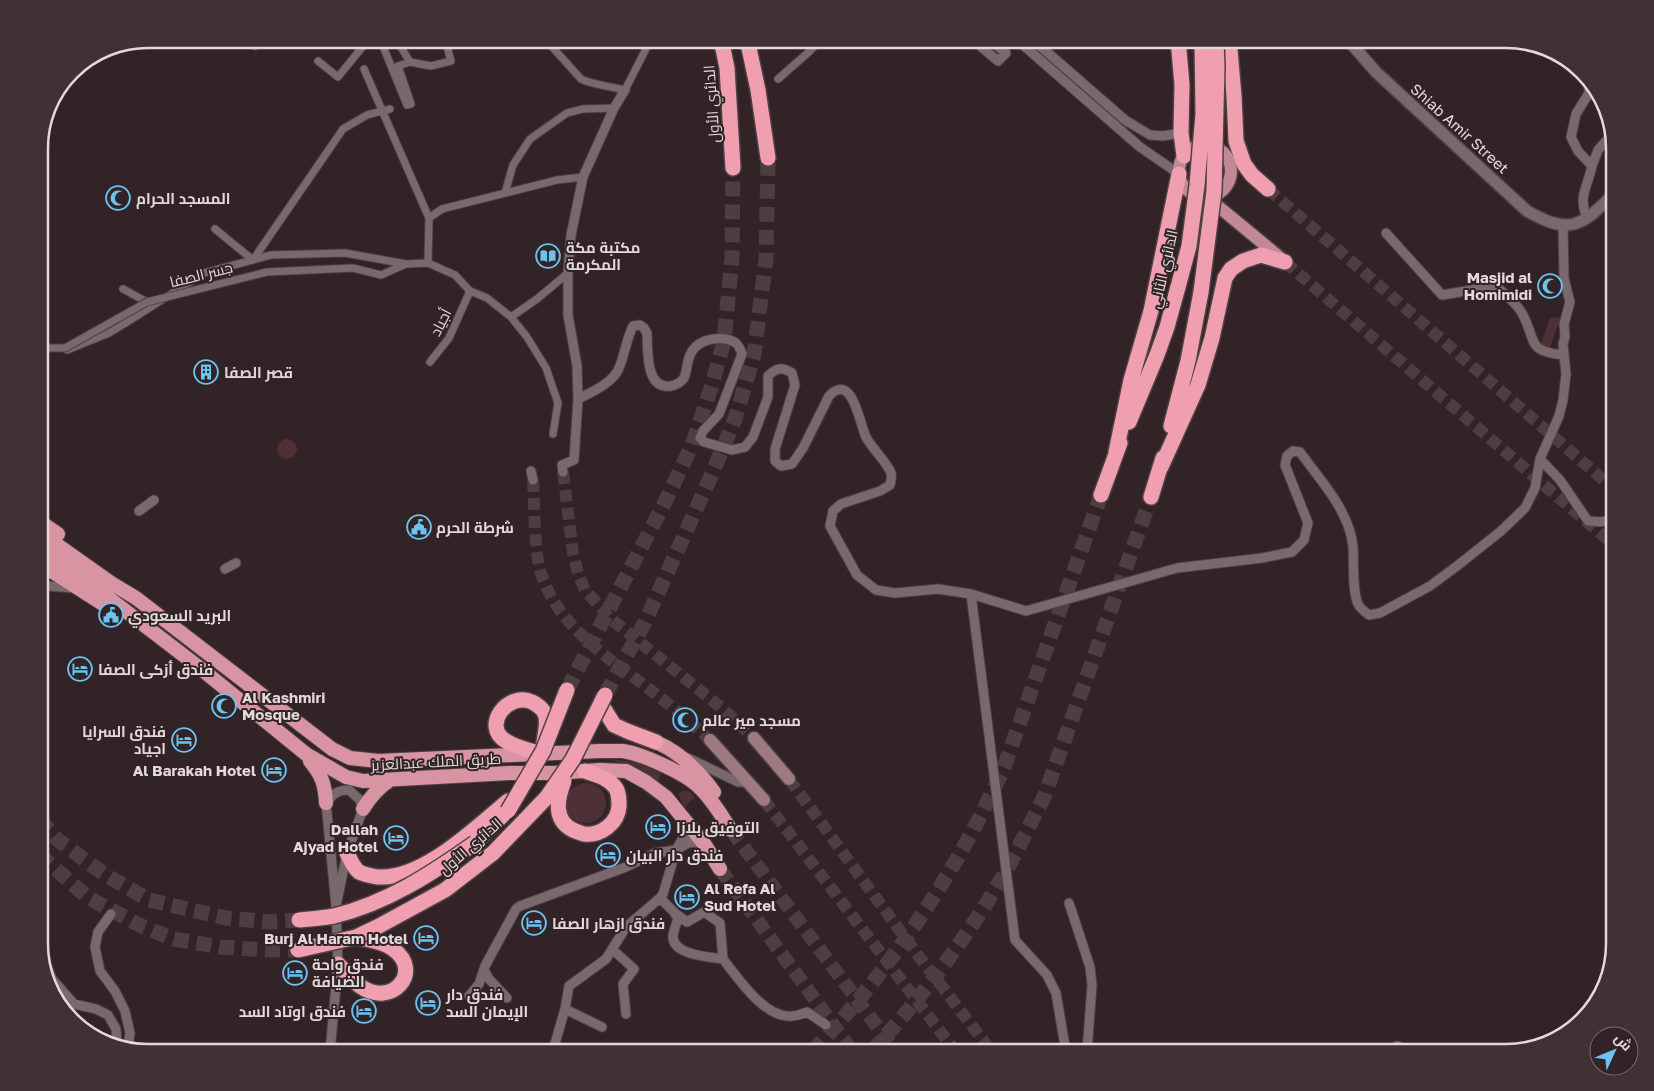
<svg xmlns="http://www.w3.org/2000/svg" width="1654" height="1091" viewBox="0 0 1654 1091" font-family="'Golos Text',Cairo,sans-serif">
  <rect width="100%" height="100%" fill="#322326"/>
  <path fill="#4e3037" d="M1561 317 1550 347 1541 344 1550 318Z
    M277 449a10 10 0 1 1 20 0a10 10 0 1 1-20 0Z
    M610 759 638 763 661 773 658 782 635 769Z
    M566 803a20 20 0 1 1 40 0a20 20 0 1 1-40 0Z
    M682 791H689L695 798 689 802 685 808 678 794Z
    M39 864 48 873 44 885 39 884Z"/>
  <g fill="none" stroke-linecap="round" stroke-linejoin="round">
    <path stroke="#4d3e41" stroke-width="12" stroke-dasharray="12 6" stroke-linecap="butt" d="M563 472 573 553 578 573 585 590 611 619 723 709 754 738
      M533 480C535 509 533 553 543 579 563 632 615 662 657 695 675 709 692 725 710 740
      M789 779 917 954 992 1052
      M764 800 956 1052"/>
    <path stroke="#4d3e41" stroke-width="12" stroke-dasharray="12 6" stroke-linecap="butt" d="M1268 189 1615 490
      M1285 262 1615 546"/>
    <path stroke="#4d3e41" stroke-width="14" stroke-dasharray="14 7" stroke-linecap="butt" d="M731 830 896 1052
      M720 869 853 1052"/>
    <path stroke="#4d3e41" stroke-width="15" stroke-dasharray="15 8" stroke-linecap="butt" d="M567 690 666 500 692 445 712 385 724 341 732 257 733 168
      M605 695 645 622 712 474 735 419 754 355 766 260 768 158
      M39 819 58 840 104 874 149 900 226 918 270 922 299 920
      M39 854 87 897 139 925 174 939 221 947 266 950H298
      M812 1052C891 969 957 872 1004 767L1101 495
      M871 1052C919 1001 961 945 998 885 1015 856 1029 826 1044 797L1151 497"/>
    <g stroke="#4e4144" stroke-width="9">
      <path id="pedestrian" d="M245 39 255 46
        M380 39 407 105 411 104 398 66 410 62
        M396 39 410 62 431 66 451 61 445 39
        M545 39 581 79C590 84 613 87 625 90L651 39
        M181 43 186 39
        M318 61 338 77 369 39
        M364 69 429 218 428 263
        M778 79 810 51 821 39
        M505 193 513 165 530 139 567 113 583 109 614 108
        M429 218 442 209 557 180 583 177
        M215 229 253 260 343 129 367 115 390 109
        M381 275 406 264
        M123 289 147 302
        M511 317 537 299 568 273
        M67 350 109 333 132 319 204 273 271 255 345 253 406 264 428 263 455 275 470 291 487 298 511 317 527 337 546 368 558 403 553 434
        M430 362 449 338 470 291"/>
    </g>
    <g stroke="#4e4144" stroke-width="11">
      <path id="minor" d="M967 39 979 45 998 61 1006 53 989 39
        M1016 39 1140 147 1179 174
        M1032 39 1125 120 1150 135 1163 136 1181 133
        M1592 166 1598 150 1612 134
        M1587 219C1578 195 1587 189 1592 166L1578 151 1571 137 1576 114 1589 93V81
        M1386 233 1442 295 1496 286C1505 295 1517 303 1523 315 1537 342 1526 351 1564 355
        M1613 349 1615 347
        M578 399C592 392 613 383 619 368 625 354 626 340 633 326L640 325 644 328 647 333C648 350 645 390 671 386 676 385 681 382 684 378 687 371 687 362 690 355 696 341 712 337 726 339 736 341 739 345 742 354L719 414 703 431 700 438 704 442 732 450 745 447 753 437 768 397V376C777 367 782 367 792 373L795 385 775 449V461L781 466 792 464 803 448 829 396C853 371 860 426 866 437 871 447 888 464 891 473 892 476 891 481 890 485L880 491 841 504 833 511 830 526 857 575 876 590 895 593 938 589 971 594 1026 611 1177 568 1262 558 1292 552 1304 540 1308 523 1285 465 1287 456 1293 451 1300 452C1320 480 1349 510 1353 546 1354 561 1352 591 1358 604 1360 608 1365 612 1369 615L1380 613 1430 586 1457 566 1501 531 1525 508 1535 488 1540 459 1559 416 1563 400 1566 374 1563 344 1565 337 1564 324 1570 302 1564 278 1563 226
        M1540 459 1560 480 1588 521C1599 522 1607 523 1615 516
        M531 471 533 480
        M563 472 562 465 574 460 578 399 577 366 568 315V273L571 235 583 177 614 108 625 90
        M139 511 154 500
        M225 569 236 563
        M39 588 47 586 74 588
        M971 594 1015 940 1047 975 1056 993 1066 1052
        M688 758 738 782H743L746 779
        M660 898 674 912 678 919C676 924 674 930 673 935 671 955 709 957 723 959 738 978 765 1019 792 1016 797 1016 802 1014 807 1012L826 1025
        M1069 903 1090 967 1092 985 1087 1052
        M111 914 98 932 95 947 100 971 115 991 125 1011 130 1033 128 1046
        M676 914 687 922 704 912 720 923 723 959
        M42 932 39 946 52 979 74 1004 96 1009 108 1015 116 1029 117 1043
        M612 949 634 969 623 984 626 1014
        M484 970 489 979 507 998
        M469 996 479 984 485 966 516 909 520 906 626 867 655 853 676 850 688 843 696 842 705 845
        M565 1009 602 1027
        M477 1050 479 1052
        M330 1052 338 964 336 906 326 803C333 794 337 790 349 790L360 800 363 809 347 853 336 906
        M565 1052 554 1047 565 1009 569 986 606 959 626 927 660 898 663 894 676 850 683 838 692 828
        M1389 1052 1397 1046 1413 1052"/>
    </g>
    <g stroke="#4e4144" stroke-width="14">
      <path id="tertiary" d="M1347 39 1376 72 1527 211C1571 236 1581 226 1615 193"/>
    </g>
    <g stroke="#4e4144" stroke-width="15">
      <path id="secondary" d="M754 738 789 779
        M710 740 764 800"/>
    </g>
    <g stroke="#4e4144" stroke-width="15">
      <path id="primary" d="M1179 171a26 26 0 1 1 52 0a26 26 0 1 1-52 0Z
        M1208 198 1283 260"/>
    </g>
    <g stroke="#4e4144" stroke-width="16">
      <path id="trunk" d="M39 521 58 534
        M39 532 111 583 136 598 332 749 350 758 378 761 600 751C607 751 615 751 623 751 642 754 685 773 699 787 712 799 721 815 731 830
        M39 547 71 569 200 668 306 754 346 777 363 781 510 773H554L600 770 626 771 646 782 666 797 705 845 720 869
        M39 563 103 604
        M656 742C679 752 699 771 714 792
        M310 761C322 776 325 784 326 803
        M363 809C370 797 378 788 390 780"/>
    </g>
    <g stroke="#4e4144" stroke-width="18">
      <path id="motorway" d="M721 39 727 68 733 168
        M747 39 758 90 768 158
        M1178 39 1182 85 1181 133 1184 156
        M1229 39 1234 96 1236 141 1244 164 1252 175 1268 189
        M1129 422 1157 355 1167 327 1178 287
        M1171 426 1188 361 1201 292
        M1116 452 1131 380 1151 311 1179 174
        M1161 467 1198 385 1212 338 1225 278 1231 269 1243 261 1261 255 1285 262
        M1101 495 1120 443
        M1151 497 1163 458
        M601 704 614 725 627 731 656 742
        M543 754C531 751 517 748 506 741 481 726 508 691 532 702 536 704 541 707 544 712 549 719 545 734 544 742
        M573 830C576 831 580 833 584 834 601 836 618 823 619 806 619 800 619 792 615 787 607 777 596 775 585 771
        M475 843 503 815
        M347 853C350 859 353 867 359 872 365 875 372 876 378 877 423 880 475 828 508 801
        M338 964C345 971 352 980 360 986 392 1009 424 971 393 949 383 941 368 940 356 937"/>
    </g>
    <use href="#pedestrian" stroke="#7a696c" stroke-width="7"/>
    <use href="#minor" stroke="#7a696c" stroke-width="9"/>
    <use href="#tertiary" stroke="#7a696c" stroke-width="11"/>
    <use href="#secondary" stroke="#9d7981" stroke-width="12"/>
    <use href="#primary" stroke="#c18995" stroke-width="12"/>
    <use href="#trunk" stroke="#d894a3" stroke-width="14"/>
    <use href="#motorway" stroke="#f09fb1" stroke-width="15"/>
    <g stroke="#4e4144" stroke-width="9" stroke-linecap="butt">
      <path id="pedestrian-bridge" d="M39 346 49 348H65L147 302 267 272 353 268 381 275"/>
    </g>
    <g stroke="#4e4144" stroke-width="18" stroke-linecap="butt">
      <path id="motorway-bridge" d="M1178 287 1189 246 1197 185 1203 114 1202 39
        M1201 292 1214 191 1217 68 1216 39
        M564 781C557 799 553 820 573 830
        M508 811 543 751 567 690
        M299 920C311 919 323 918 334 916 387 903 431 874 475 843
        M298 950 356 937 379 926 445 890 493 853 547 797 573 759 605 695"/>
    </g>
    <use href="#pedestrian-bridge" stroke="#7a696c" stroke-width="7"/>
    <use href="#motorway-bridge" stroke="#f09fb1" stroke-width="15"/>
  </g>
  <defs>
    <g id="mosque-ring" transform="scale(1.25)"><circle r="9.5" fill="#322326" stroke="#6bc3f2" stroke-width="1.5"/><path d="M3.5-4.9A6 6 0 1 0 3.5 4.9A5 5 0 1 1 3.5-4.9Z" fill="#6bc3f2"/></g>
    <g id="library-ring" transform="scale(1.25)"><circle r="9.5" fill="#322326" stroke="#6bc3f2" stroke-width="1.5"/><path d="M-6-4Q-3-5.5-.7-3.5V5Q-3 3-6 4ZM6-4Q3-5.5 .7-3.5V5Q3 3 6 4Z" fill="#6bc3f2"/></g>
    <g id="building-ring" transform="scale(1.25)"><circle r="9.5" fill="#322326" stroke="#6bc3f2" stroke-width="1.5"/><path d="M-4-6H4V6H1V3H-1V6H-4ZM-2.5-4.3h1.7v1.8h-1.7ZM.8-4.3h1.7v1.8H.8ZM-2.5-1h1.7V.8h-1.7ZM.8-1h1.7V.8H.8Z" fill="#6bc3f2"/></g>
    <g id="civic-ring" transform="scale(1.25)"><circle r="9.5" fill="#322326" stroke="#6bc3f2" stroke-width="1.5"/><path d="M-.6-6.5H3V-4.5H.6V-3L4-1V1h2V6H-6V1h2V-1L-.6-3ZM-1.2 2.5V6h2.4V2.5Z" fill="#6bc3f2"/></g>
    <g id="hotel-ring" transform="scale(1.25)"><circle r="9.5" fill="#322326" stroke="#6bc3f2" stroke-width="1.5"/><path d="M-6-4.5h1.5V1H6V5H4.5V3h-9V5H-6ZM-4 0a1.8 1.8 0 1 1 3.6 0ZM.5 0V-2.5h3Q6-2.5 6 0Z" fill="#6bc3f2"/></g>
  </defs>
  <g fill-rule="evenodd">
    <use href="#mosque-ring" x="118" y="198"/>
    <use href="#library-ring" x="548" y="256"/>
    <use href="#mosque-ring" x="1550" y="286"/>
    <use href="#building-ring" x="206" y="372"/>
    <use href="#civic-ring" x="419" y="527"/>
    <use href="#civic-ring" x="111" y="615"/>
    <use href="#hotel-ring" x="80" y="669"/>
    <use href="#mosque-ring" x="224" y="706"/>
    <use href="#mosque-ring" x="685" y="720"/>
    <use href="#hotel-ring" x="184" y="740"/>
    <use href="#hotel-ring" x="274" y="770"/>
    <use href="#hotel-ring" x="658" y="827"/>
    <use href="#hotel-ring" x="396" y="838"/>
    <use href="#hotel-ring" x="608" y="855"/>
    <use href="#hotel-ring" x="687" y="897"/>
    <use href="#hotel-ring" x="534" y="923"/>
    <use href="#hotel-ring" x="426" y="938"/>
    <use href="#hotel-ring" x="295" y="973"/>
    <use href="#hotel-ring" x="428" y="1003"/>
    <use href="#hotel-ring" x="364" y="1011"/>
  </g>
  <g text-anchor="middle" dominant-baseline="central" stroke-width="4" stroke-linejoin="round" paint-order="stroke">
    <g font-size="15" fill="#e3d9db" stroke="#322326">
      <text transform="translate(711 104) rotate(-94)">الدائري الأول</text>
      <text transform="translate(1460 128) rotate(42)">Shiab Amir Street</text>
      <text transform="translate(1163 269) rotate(-77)">الدائري الثاني</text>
      <text transform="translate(201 274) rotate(-14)">جسر الصفا</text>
      <text transform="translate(440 322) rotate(-63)">أجياد</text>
      <text transform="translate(436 761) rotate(-3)">طريق الملك عبدالعزيز</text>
      <text transform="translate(470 846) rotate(-41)">الدائري الأول</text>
    </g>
    <g font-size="15" font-weight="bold" fill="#e3d9db" stroke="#322326" text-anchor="start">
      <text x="136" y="198">المسجد الحرام</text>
      <text x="566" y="247">مكتبة مكة<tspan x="566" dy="17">المكرمة</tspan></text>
      <text x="1532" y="277" text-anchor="end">Masjid al<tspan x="1532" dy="17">Homimidi</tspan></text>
      <text x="224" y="372">قصر الصفا</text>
      <text x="436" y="527">شرطة الحرم</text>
      <text x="128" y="615">البريد السعودي</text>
      <text x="98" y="669">فندق أزكى الصفا</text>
      <text x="242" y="697">Al Kashmiri<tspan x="242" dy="17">Mosque</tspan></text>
      <text x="702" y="720">مسجد مير عالم</text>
      <text x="166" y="731" text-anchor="end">فندق السرايا<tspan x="166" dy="17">اجياد</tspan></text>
      <text x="256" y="770" text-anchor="end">Al Barakah Hotel</text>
      <text x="676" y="827">التوفيق بلازا</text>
      <text x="378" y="829" text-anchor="end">Dallah<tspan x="378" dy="17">Ajyad Hotel</tspan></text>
      <text x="626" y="855">فندق دار البيان</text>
      <text x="704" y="888">Al Refa Al<tspan x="704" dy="17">Sud Hotel</tspan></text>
      <text x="552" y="923">فندق ازهار الصفا</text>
      <text x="408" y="938" text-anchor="end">Burj Al Haram Hotel</text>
      <text x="312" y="964">فندق واحة<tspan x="312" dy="17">الضيافة</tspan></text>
      <text x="446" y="994">فندق دار<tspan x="446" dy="17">الإيمان السد</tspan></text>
      <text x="346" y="1011" text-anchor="end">فندق اوتاد السد</text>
    </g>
  </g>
  <path d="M0 0H1654V1091H0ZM148 48H1506A100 100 0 0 1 1606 148V944A100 100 0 0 1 1506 1044H148A100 100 0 0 1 48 944V148A100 100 0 0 1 148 48Z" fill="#403234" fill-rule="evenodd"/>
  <path fill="none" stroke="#e3d9db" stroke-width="2.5" d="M148 48H1506A100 100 0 0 1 1606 148V944A100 100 0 0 1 1506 1044H148A100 100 0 0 1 48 944V148A100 100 0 0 1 148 48Z"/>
  <g transform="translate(1614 1051) rotate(46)"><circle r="24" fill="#322326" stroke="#796c6e"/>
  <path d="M0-4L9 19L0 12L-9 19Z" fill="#6bc3f2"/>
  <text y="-8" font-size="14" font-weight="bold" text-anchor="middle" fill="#e3d9db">ش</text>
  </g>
</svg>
